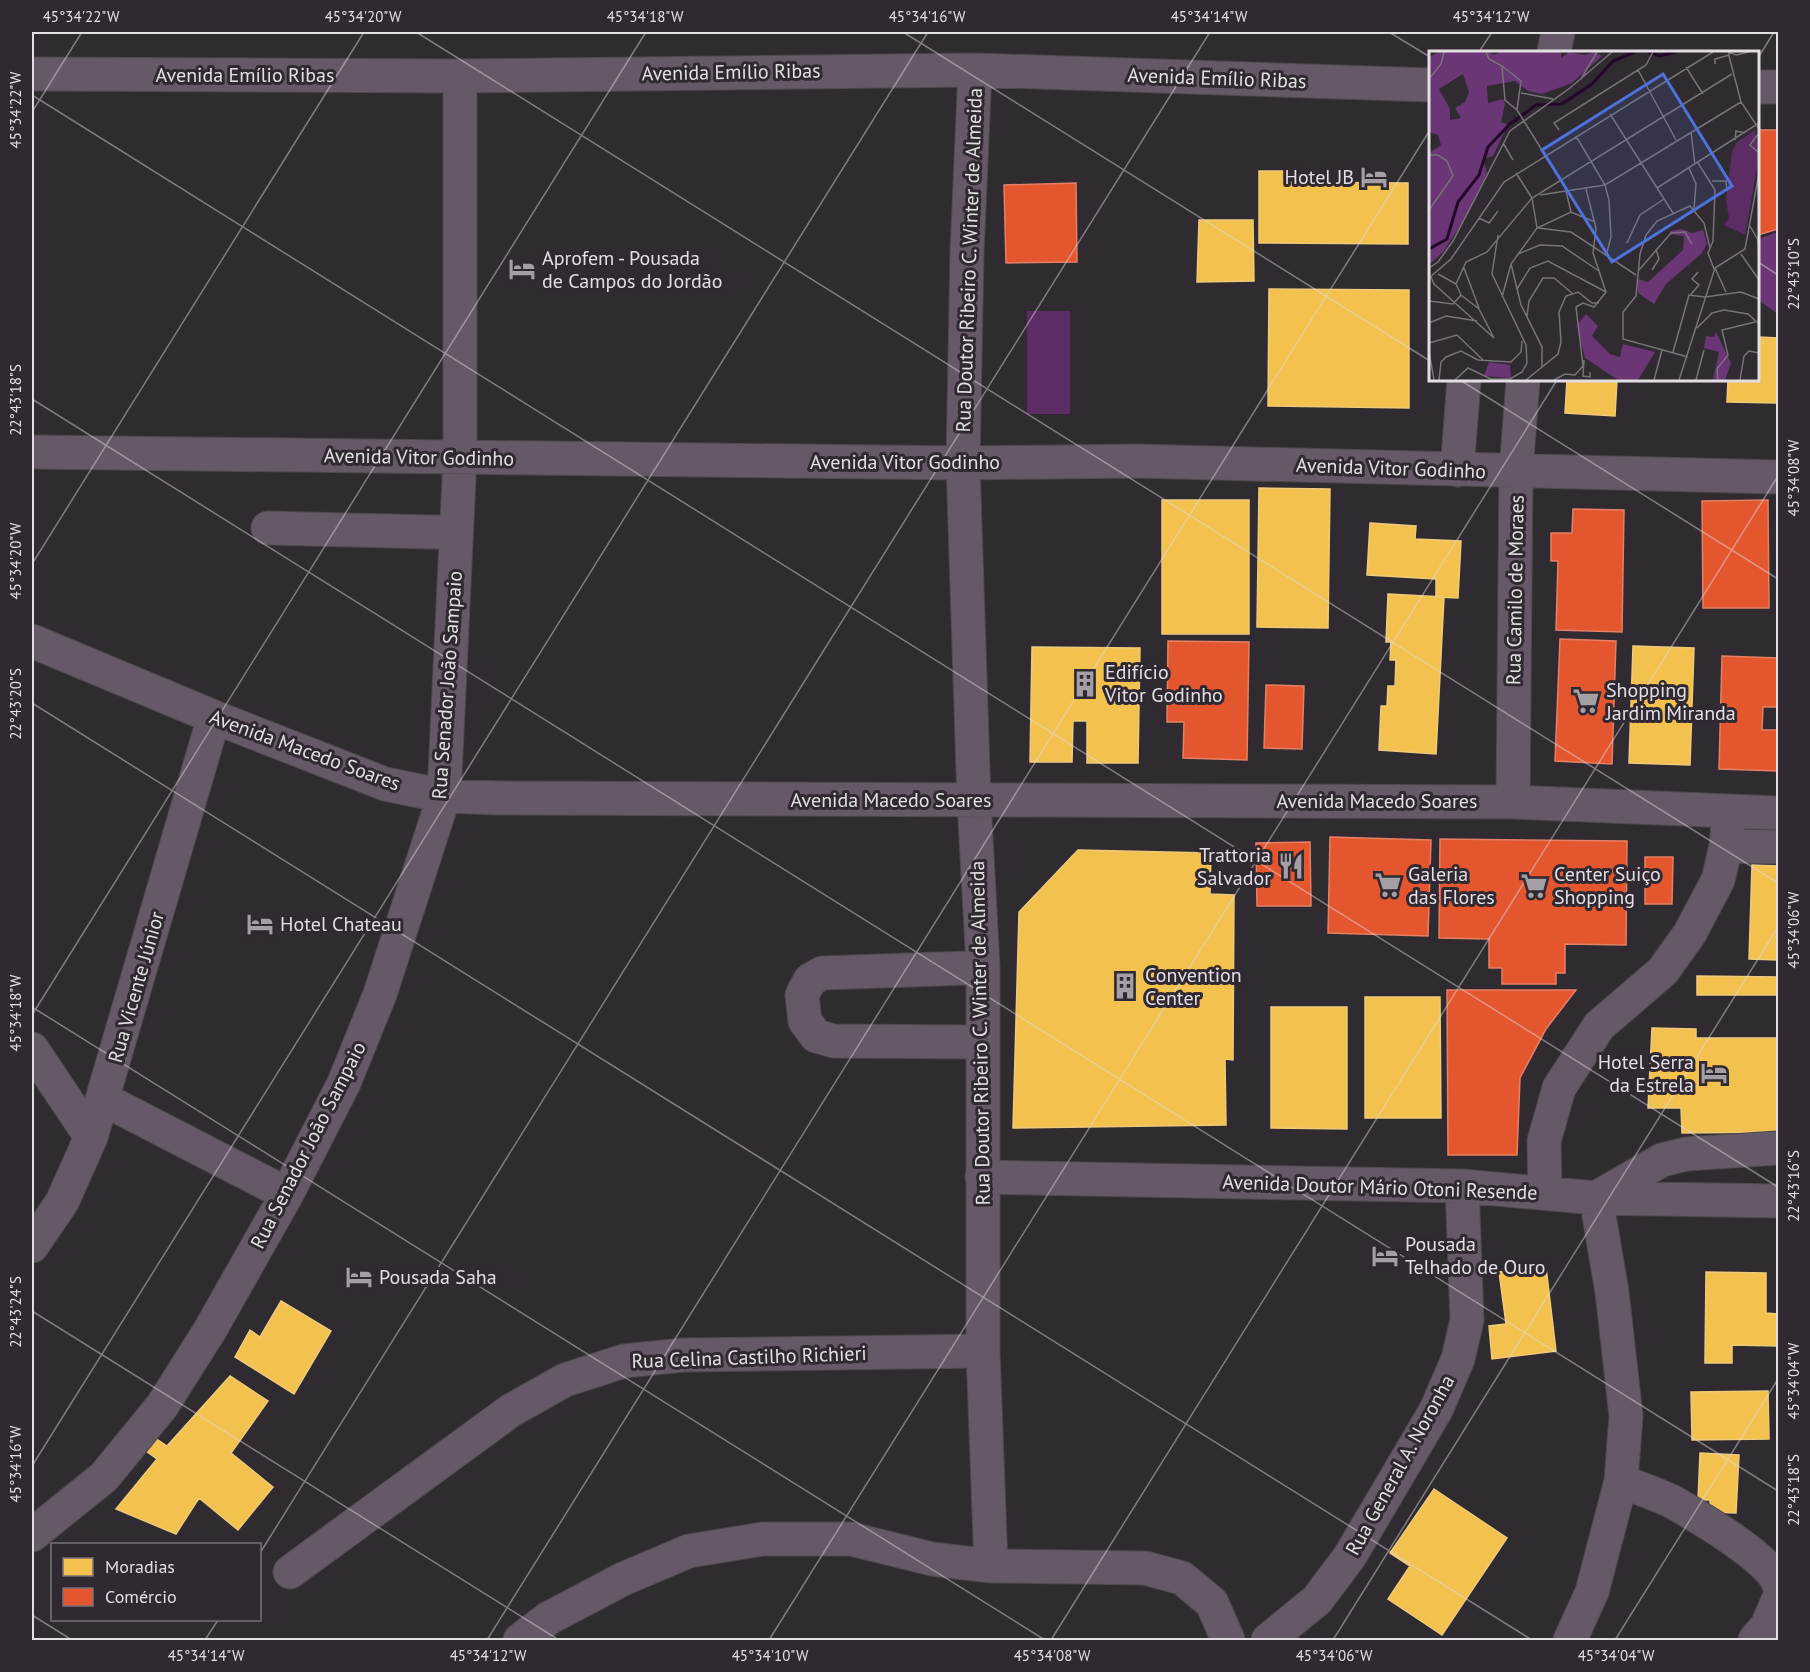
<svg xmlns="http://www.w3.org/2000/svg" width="1810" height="1672" viewBox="0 0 1810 1672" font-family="'PT Sans',sans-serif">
  <rect width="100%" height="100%" fill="#302b30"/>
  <path fill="#5c2d65" d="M1027 311H1070V414H1027Z"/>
  <path fill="#6b3675" d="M1778 232V314L1758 300V239Z"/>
  <path fill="#f2c14e" stroke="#eeca7b" stroke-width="1.5" d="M1259 171H1284V182L1408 183V244L1259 243Z
    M1199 220H1253L1254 281 1197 282Z
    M1269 289 1409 290V408L1268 406Z
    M1758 337 1778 338V403L1727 402 1728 380H1758Z
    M1567 380H1617L1615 416 1565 413Z
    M1259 488 1330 489 1328 628 1257 627Z
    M1162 500H1249V634H1162Z
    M1370 523 1416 526 1415 539 1461 541 1458 598 1436 597V579L1367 575Z
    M1388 594 1444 597 1436 754 1379 750 1381 706H1387L1388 686H1395L1396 660H1390L1391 642H1386Z
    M1633 646 1694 648 1690 765 1629 763Z
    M1032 647 1140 648 1138 763H1087V721H1073L1072 762H1030Z
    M1078 850 1211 853 1210 894 1234 895 1233 1060 1225 1059 1226 1125 1013 1128 1019 912Z
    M1752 865 1778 866V960L1749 959Z
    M1697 976 1778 977V995H1697Z
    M1365 997H1440L1441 1118H1365Z
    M1271 1007H1347V1129L1271 1128Z
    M1652 1028 1696 1029V1038H1778V1132L1682 1133 1681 1108H1648Z
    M1546 1267 1556 1351 1492 1359 1489 1326 1506 1324 1499 1272Z
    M1706 1272 1766 1273V1313L1778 1314V1346L1732 1345V1363H1705Z
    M281 1301 331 1331 294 1394 235 1357 250 1330 260 1337Z
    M230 1376 268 1401 231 1453 273 1487 238 1530 199 1498 176 1534 116 1509 157 1459 142 1448 152 1436 167 1446Z
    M1768 1391 1769 1439 1692 1440 1691 1392Z
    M1700 1453 1739 1455 1736 1513 1710 1512V1500H1698Z
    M1434 1489 1507 1538 1442 1635 1388 1599 1410 1566 1390 1553Z"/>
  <path fill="#e4572e" stroke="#e48065" stroke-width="1.5" d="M1758 130H1778V229L1758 235Z
    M1076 183 1077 262 1006 263 1004 185Z
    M1768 500 1769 608H1703L1702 501Z
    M1573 509 1624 510 1622 632 1556 630 1558 561H1551V533H1572Z
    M1560 639 1616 641 1612 764 1555 761Z
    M1168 641 1249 642 1247 760 1183 758 1184 722H1167Z
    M1722 656 1778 658V707H1763L1762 730H1778V771L1719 769Z
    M1266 685 1304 686 1302 749 1264 748Z
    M1330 837 1431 840 1428 936 1328 933Z
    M1440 839 1627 841 1626 945 1565 944V973H1556V984H1502V968H1489V939L1439 938Z
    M1310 842 1311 906H1257L1256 843Z
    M1645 857H1673L1672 904H1645Z
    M1447 990H1576L1546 1029 1520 1078 1517 1155H1448Z"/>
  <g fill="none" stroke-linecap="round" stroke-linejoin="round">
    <g stroke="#4c484c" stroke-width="35">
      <path id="minor" d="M1554 52 1558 32
        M975 70 967 252 963 463 974 801 983 966V1351L991 1566
        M32 74 460 76 975 70 1430 85
        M1758 87H1778
        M32 452 963 463 1136 461 1778 477
        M1457 470 1464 380
        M268 528 431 532 456 531
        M32 641 214 717 385 784 444 796 500 798 1513 802 1778 813
        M1513 802 1516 471 1523 380
        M1726 846 1778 847
        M983 1042 834 1041 816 1036 805 1021 802 995 810 980 822 973 968 968 983 966
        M32 1049 91 1137
        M103 1099 287 1194
        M982 1177 1462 1186 1596 1198 1778 1201
        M1545 1193 1544 1141 1559 1088 1599 1026 1663 971 1690 933 1718 880 1726 846 1729 813
        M32 1246 62 1202 91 1137 214 717
        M1621 1481C1638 1488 1657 1494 1673 1502 1697 1516 1771 1559 1778 1583
        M32 1535 104 1477 162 1406 210 1330 287 1194 344 1083 380 994 444 796 460 457V76
        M290 1572 510 1411 565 1380 624 1361 683 1355 983 1351
        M520 1640 549 1618 623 1579 689 1551 763 1539H851L932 1559 991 1566 1145 1568 1182 1578 1212 1603 1228 1640
        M1268 1640 1317 1600 1350 1556 1436 1410 1458 1359 1467 1320 1462 1186
        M1570 1640 1592 1592 1621 1481 1626 1416 1612 1292 1596 1198 1662 1160 1686 1154 1778 1148
        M1755 1640 1767 1626 1778 1600"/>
    </g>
    <use href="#minor" stroke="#665967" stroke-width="33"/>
  </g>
  <path fill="none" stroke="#e3dee4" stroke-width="1.5" stroke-opacity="0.45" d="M416 32 1778 883M903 32 1430 361M1389 32 1430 57M1479 52 1492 32M1758 58 1774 32M32 95 1778 1187M32 112 82 32M1758 262 1778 275M1460 380 1778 579M32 399 1778 1491M32 564 364 32M32 703 1532 1640M32 1007 1045 1640M32 1015 646 32M32 1311 559 1640M32 1466 928 32M260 1553 1210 32M32 1615 72 1640M205 1640 218 1620M487 1640 1430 130M769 1640 1557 380M1051 1640 1778 476M1333 1640 1778 927M1615 1640 1778 1379"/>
  <defs>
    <g id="hotel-bare" transform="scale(2.07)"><path d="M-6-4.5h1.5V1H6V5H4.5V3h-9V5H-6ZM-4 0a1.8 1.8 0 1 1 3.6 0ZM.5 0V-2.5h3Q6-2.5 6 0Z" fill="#a49fa5" stroke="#312932" stroke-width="2.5" paint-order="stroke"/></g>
    <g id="building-bare" transform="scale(2.07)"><path d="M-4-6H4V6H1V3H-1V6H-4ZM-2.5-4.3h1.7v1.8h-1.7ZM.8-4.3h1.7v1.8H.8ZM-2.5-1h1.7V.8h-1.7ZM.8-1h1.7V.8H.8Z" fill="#a49fa5" stroke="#312932" stroke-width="2.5" paint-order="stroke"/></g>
    <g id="supermarket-bare" transform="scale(2.07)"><path d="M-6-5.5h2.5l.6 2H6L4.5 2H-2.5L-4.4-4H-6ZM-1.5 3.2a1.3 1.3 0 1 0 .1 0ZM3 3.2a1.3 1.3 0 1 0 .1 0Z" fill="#a49fa5" stroke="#312932" stroke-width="2.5" paint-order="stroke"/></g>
    <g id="restaurant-bare" transform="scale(2.07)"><path d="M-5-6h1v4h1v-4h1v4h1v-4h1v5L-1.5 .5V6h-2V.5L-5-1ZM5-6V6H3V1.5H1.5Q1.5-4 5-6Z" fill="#a49fa5" stroke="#312932" stroke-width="2.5" paint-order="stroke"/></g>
  </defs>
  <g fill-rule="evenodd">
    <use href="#hotel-bare" x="1374" y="177"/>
    <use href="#hotel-bare" x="522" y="269"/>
    <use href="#building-bare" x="1085" y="684"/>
    <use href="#supermarket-bare" x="1586" y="701"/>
    <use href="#restaurant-bare" x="1291" y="866"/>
    <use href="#supermarket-bare" x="1388" y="885"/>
    <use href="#supermarket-bare" x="1534" y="886"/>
    <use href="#hotel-bare" x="260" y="924"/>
    <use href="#building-bare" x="1125" y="986"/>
    <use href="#hotel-bare" x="1714" y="1073"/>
    <use href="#hotel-bare" x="1385" y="1256"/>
    <use href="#hotel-bare" x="359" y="1277"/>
  </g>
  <g text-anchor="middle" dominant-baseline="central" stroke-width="6" stroke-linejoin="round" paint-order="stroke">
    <g font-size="20" fill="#e3dee4" stroke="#312932">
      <text transform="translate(731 72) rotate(-1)">Avenida Emílio Ribas</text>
      <text x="245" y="75">Avenida Emílio Ribas</text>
      <text transform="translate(1217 78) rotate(2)">Avenida Emílio Ribas</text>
      <text transform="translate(969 260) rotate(-88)">Rua Doutor Ribeiro C. Winter de Almeida</text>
      <text transform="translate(419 457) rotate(1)">Avenida Vitor Godinho</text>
      <text x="905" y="462">Avenida Vitor Godinho</text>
      <text transform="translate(1391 468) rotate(2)">Avenida Vitor Godinho</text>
      <text transform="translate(1515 590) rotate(-89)">Rua Camilo de Moraes</text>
      <text transform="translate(447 685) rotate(-86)">Rua Senador João Sampaio</text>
      <text transform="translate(305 750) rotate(20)">Avenida Macedo Soares</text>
      <text x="891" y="800">Avenida Macedo Soares</text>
      <text x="1377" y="801">Avenida Macedo Soares</text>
      <text transform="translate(136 987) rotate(-74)">Rua Vicente Júnior</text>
      <text transform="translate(980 1033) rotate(-91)">Rua Doutor Ribeiro C. Winter de Almeida</text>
      <text transform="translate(308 1145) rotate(-63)">Rua Senador João Sampaio</text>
      <text transform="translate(1380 1187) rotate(2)">Avenida Doutor Mário Otoni Resende</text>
      <text transform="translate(749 1357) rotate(-2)">Rua Celina Castilho Richieri</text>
      <text transform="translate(1400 1465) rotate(-61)">Rua General A. Noronha</text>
    </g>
    <g font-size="20" fill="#e3dee4" stroke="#312932" text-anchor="start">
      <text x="1354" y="177" text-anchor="end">Hotel JB</text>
      <text x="542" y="258">Aprofem - Pousada<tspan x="542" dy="23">de Campos do Jordão</tspan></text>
      <text x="1105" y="672">Edifício<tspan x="1105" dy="23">Vitor Godinho</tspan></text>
      <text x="1606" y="690">Shopping<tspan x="1606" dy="23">Jardim Miranda</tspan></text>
      <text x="1271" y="855" text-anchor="end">Trattoria<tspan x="1271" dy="23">Salvador</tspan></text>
      <text x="1408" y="874">Galeria<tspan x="1408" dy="23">das Flores</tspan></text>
      <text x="1554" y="874">Center Suiço<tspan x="1554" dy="23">Shopping</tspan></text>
      <text x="280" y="924">Hotel Chateau</text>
      <text x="1145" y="975">Convention<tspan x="1145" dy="23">Center</tspan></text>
      <text x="1694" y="1062" text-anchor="end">Hotel Serra<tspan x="1694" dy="23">da Estrela</tspan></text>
      <text x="1405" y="1244">Pousada<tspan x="1405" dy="23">Telhado de Ouro</tspan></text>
      <text x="379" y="1277">Pousada Saha</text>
    </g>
  </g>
  <g transform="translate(1429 51)">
    <rect width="330" height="330" fill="#302b30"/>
    <path d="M326 79 330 106 316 184 295 174 300 167 297 149 303 101 307 92Z" fill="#5c2d65"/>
    <path d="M10 1H60L65 4 71 1H132V7L140 1 155 4 166 1 173 5 143 32 113 43 99 40 86 30 58 35 59 52 74 48 76 53 72 71 79 74 64 105 54 108 58 122 39 163 14 201 0 214V102L12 94 9 84 0 81V6ZM34 23 40 41 36 51 26 57 32 67 21 69V58L10 38ZM253 178 263 182 274 179 278 193 272 203 237 233 225 253 209 242V228L219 231 254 199 255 185 241 183V180ZM157 263 169 275 163 285 181 303 191 306 194 293 226 301 209 329H189L156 307 148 274ZM287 281 302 312 296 329H284L290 301 275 297 277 285 285 286ZM60 311 81 314 82 327 55 325Z" fill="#6b3675" fill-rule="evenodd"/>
    <path fill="none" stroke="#24082a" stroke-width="3" d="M219 1 231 5 247 1M0 198 18 188 29 151 50 124 59 96 81 73 107 54 133 53 163 33 184 10 206 1"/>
    <path fill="none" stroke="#787378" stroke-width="1.5" d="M57 1 60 8 73 15 76 49 88 59M320 1 307 4 300 1V5L312 51 330 78M286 13V8L300 4M73 15 92 30 88 59 136 136 142 161M257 16 274 43M209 19 247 89M0 28 12 13 15 1M152 28 168 1M92 42 124 48M181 63 244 162M130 79 125 72 217 14 224 1M262 81 266 114M330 82 321 94 330 102M147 85 176 134 180 149 182 186 177 205M306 89 307 80 316 82M74 92 84 109M0 104H9L18 110 24 125 0 159M269 112 286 139 284 190 279 202 285 218M260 117 267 133 265 158M87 122 103 147 108 177M283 130H297L298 140M228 137 330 72M111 144 176 134 312 51M50 167 60 172 69 160M321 175 329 189 330 206M109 177 142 181 207 224M198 192 211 164 235 148M89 203 111 194 133 195 170 220M312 203 330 229M82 213 92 254 113 296V317M0 217 9 211 24 190 81 80 141 37 183 1M35 217 50 257M286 217 316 198 330 122M286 217 297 241M210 219 242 182 256 181 263 193M223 219 230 208 227 198M9 223 27 233M2 226 5 233 65 287M0 227 22 208 75 131 284 1M27 233 37 211 58 201 103 147 303 23M88 238 101 217 119 210 177 241M262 243 270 234 263 228 269 221M32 244 50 258 65 287M73 246 82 213 108 177 142 161 166 171M0 250 24 253 32 244 27 233M98 265 100 250 114 227H125L143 242M0 272 17 265 48 270M268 277 283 262 295 259 319 263 330 273M0 292 28 284 54 309M0 300 5 329M244 301 260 244 276 246 312 241 330 248M259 306 194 288V261L207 245 211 203 217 184 228 170 261 155 275 172 281 197M155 309 154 325 161 326V321M10 329 12 311 17 306 32 300 49 309 82 311 92 301 93 290M26 329 39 317 62 328H81L93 321 98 312 97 294 63 223 69 184M97 329 129 303 132 291 130 261 137 245 149 241 163 252H170M125 329 136 323 146 324 154 315 147 256 154 252 165 256 177 241 164 202 167 177 157 138M225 329 233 299M250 329 286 217M267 329 275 299M289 329 288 318 299 304 293 279 326 271M311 329 315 305 320 300 330 302"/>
    <path fill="#4e72db" fill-opacity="0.15" stroke="#4e72db" stroke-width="3" d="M234 23 303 135 183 211 113 99Z"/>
    <rect width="330" height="330" fill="none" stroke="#e3dee4" stroke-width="3"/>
  </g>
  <rect width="1810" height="1672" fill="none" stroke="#312932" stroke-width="66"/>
  <rect x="51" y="1543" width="210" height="78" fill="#312932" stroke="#787179" stroke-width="1.5"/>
  <rect x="63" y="1558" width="30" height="18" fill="#f2c14e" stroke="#787179" stroke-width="1.5"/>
  <text x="105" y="1573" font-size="18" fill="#e3dee4">Moradias</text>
  <rect x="63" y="1588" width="30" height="18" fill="#e4572e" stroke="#787179" stroke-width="1.5"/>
  <text x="105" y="1603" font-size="18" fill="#e3dee4">Comércio</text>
  <rect x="33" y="33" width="1744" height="1606" fill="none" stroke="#e3dee4" stroke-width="2"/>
  <g font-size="15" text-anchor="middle" fill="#e3dee4">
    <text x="81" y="22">45°34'22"W</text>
    <text x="363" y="22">45°34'20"W</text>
    <text x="645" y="22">45°34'18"W</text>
    <text x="927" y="22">45°34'16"W</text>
    <text x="1209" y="22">45°34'14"W</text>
    <text x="1491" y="22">45°34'12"W</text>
    <text transform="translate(16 110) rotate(-90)" y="5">45°34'22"W</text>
    <text transform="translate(1794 274) rotate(-90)" y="5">22°43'10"S</text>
    <text transform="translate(16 400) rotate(-90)" y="5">22°43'18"S</text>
    <text transform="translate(1794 478) rotate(-90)" y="5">45°34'08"W</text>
    <text transform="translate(16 561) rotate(-90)" y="5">45°34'20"W</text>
    <text transform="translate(16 704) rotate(-90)" y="5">22°43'20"S</text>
    <text transform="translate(1794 930) rotate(-90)" y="5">45°34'06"W</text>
    <text transform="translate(16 1013) rotate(-90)" y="5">45°34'18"W</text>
    <text transform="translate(1794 1186) rotate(-90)" y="5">22°43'16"S</text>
    <text transform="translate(16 1312) rotate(-90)" y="5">22°43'24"S</text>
    <text transform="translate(1794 1381) rotate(-90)" y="5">45°34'04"W</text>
    <text transform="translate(16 1464) rotate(-90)" y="5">45°34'16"W</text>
    <text transform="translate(1794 1490) rotate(-90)" y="5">22°43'18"S</text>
    <text x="206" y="1661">45°34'14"W</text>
    <text x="488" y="1661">45°34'12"W</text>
    <text x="770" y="1661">45°34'10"W</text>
    <text x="1052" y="1661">45°34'08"W</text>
    <text x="1334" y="1661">45°34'06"W</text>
    <text x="1616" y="1661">45°34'04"W</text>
  </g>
</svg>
